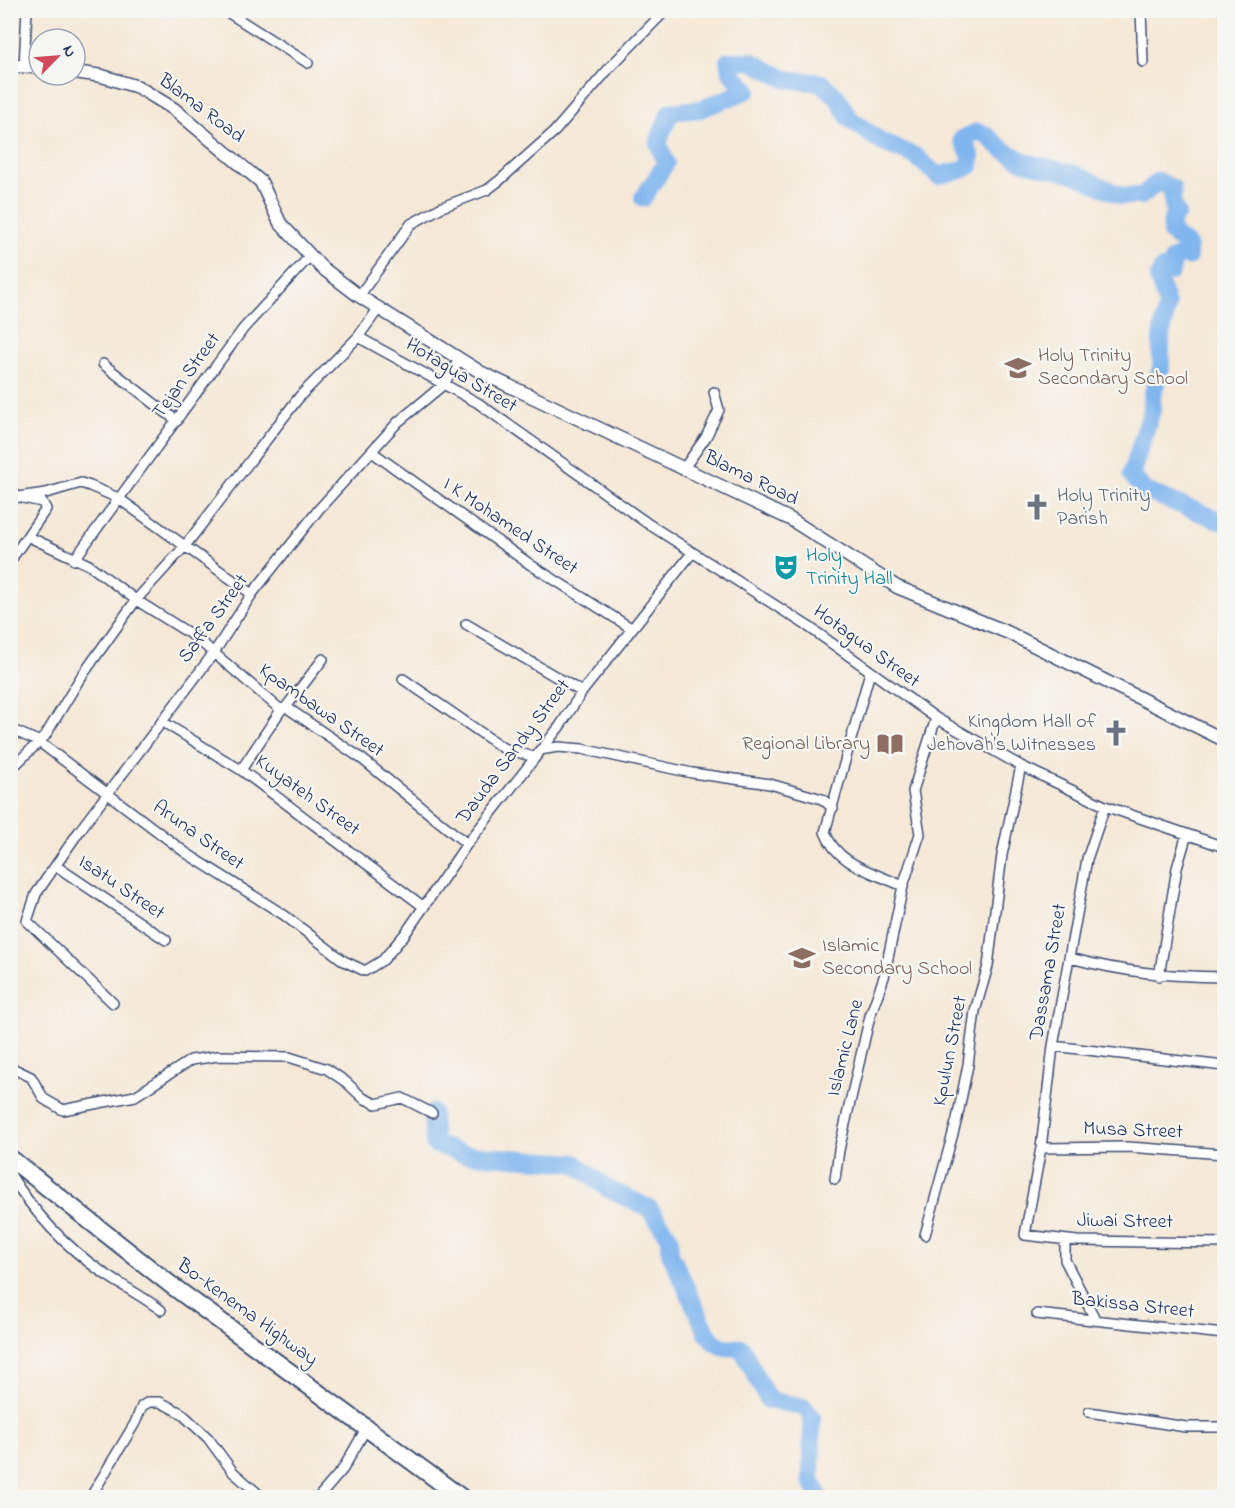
<svg xmlns="http://www.w3.org/2000/svg" width="1235" height="1508" viewBox="0 0 1235 1508" font-family="'Indie Flower',sans-serif">
  <rect width="100%" height="100%" fill="#f6f6f2"/>
  <filter id="ink" filterUnits="userSpaceOnUse"><feTurbulence type="fractalNoise" baseFrequency=".0167" numOctaves="2"/><feDisplacementMap in="SourceGraphic" scale="12" xChannelSelector="R" yChannelSelector="G"/><feConvolveMatrix kernelMatrix="1 2 1 2 8 2 1 2 1" color-interpolation-filters="sRGB"/></filter>
  <filter id="wash" filterUnits="userSpaceOnUse"><feTurbulence type="fractalNoise" baseFrequency=".008" numOctaves="4" result="noise"/><feDisplacementMap in="SourceGraphic" scale="24" xChannelSelector="R" yChannelSelector="G"/><feGaussianBlur stdDeviation="1.35" result="paint"/><feColorMatrix in="noise" values="0 0 0 0 0 0 0 0 0 0 0 0 0 0 0 0 0 1.4 0 .05"/><feComposite in="paint" operator="in"/></filter>
  <g filter="url(#wash)">
    <rect width="100%" height="100%" fill="#f5e8d7"/>
    <g fill="none" stroke-linecap="round" stroke-linejoin="round">
      <path stroke="#80b5ee" stroke-width="18" d="M643 198 666 163 658 143 670 112 701 109 748 90 732 74 728 61H751L785 79 822 83 837 97 849 118 881 142 915 156 938 176C952 170 955 175 970 166L971 156 962 139 977 132 986 135 1001 148 1024 162 1074 174 1122 196H1142L1158 181 1172 188 1173 205 1177 214 1172 219 1171 233 1188 246V257L1183 255 1173 259 1171 272 1162 269 1158 278 1167 305 1161 338V368L1152 396V410L1131 475 1145 491 1224 522
        M432 1113 434 1144 464 1154 575 1163 608 1189 649 1208 670 1238V1253L706 1331 714 1342 724 1347 742 1348 768 1400 804 1407 812 1417 811 1480 820 1498"/>
    </g>
  </g>
  <g filter="url(#ink)">
    <g fill="none" stroke-linecap="round" stroke-linejoin="round">
      <g stroke="#3c4b70" stroke-width="12">
        <path id="minor" d="M224 10 308 63
          M1141 10 1143 62
          M24 65 27 10
          M359 296 411 224 442 207 487 190 500 180 555 131 612 65 666 10
          M358 337 478 403 647 523 809 627 936 718 1021 766 1105 806 1224 847
          M103 364 177 421
          M372 452 531 565 631 628
          M684 468 706 437 719 410 714 392
          M10 491 18 497 42 502 46 509 10 561
          M18 497 46 493 81 483 90 486 118 498 252 594
          M29 537 89 565 136 600 195 637 281 710 286 707 362 759 467 844
          M74 560 243 329 310 256
          M466 624 582 692
          M870 672 825 832C837 865 873 872 903 886
          M403 679 503 748 534 757
          M286 707 323 659
          M163 722 241 770 424 907
          M10 729 38 741 186 853 284 915 344 961 365 971 383 960 405 934 467 844 560 726 582 692 692 553
          M540 750 558 747 582 749 692 773 770 784 822 799 833 808
          M10 770 45 736 79 680 136 600 185 546 300 396 358 337 379 308
          M241 770 281 710
          M1105 806 1087 859 1053 1046 1041 1148 1025 1235 1077 1241 1224 1243
          M56 866 166 940
          M1070 958C1127 973 1166 976 1224 977
          M1159 976 1177 868 1187 834
          M113 1003 27 921 36 894 80 830 213 654 252 594 319 509 398 422 443 385 459 360
          M1053 1046 1224 1066
          M10 1067 31 1077 44 1099 63 1110 135 1096 191 1060 218 1056 289 1057 327 1069 346 1082 363 1098 376 1104 402 1098 432 1113
          M1041 1148 1128 1147 1224 1154
          M10 1174C34 1213 65 1246 102 1272 121 1285 142 1296 161 1310
          M835 1179 839 1150 870 1016 884 977 903 886 920 834 913 791 936 718
          M925 1235 957 1119 968 1065 975 1011 988 966 1002 855 1021 766
          M1065 1240V1260L1095 1319
          M1037 1314 1224 1334
          M1089 1412 1186 1427H1224
          M90 1498 135 1423 142 1406 149 1402H160L181 1413 208 1438 233 1472 263 1498
          M318 1498 343 1469 367 1427"/>
      </g>
      <g stroke="#3c4b70" stroke-width="15">
        <path id="tertiary" d="M10 66 39 67
          M75 72 102 76 138 87 174 109 261 182 280 223 321 267 359 296 482 373 790 519 897 587 1009 633 1224 740"/>
      </g>
      <g stroke="#3c4b70" stroke-width="20">
        <path id="trunk" d="M10 1158 171 1285 462 1498"/>
      </g>
      <use href="#minor" stroke="#fff" stroke-width="9"/>
      <use href="#tertiary" stroke="#fff" stroke-width="12"/>
      <use href="#trunk" stroke="#fff" stroke-width="16"/>
    </g>
  </g>
  <defs>
    <g id="school-bare" transform="scale(2.07)"><path d="M0-5L7-2L0 1L-7-2ZM-4 1L0 2.5L4 1V4Q0 6-4 4Z" fill="#8d6e63" stroke="#f6f6f2" stroke-width="2.5" paint-order="stroke"/></g>
    <g id="church-bare" transform="scale(2.07)"><path d="M-1.2-6h2.4v3.5h3.3v2.4h-3.3V6h-2.4V-.1h-3.3v-2.4h3.3Z" fill="#6b7280" stroke="#f6f6f2" stroke-width="2.5" paint-order="stroke"/></g>
    <g id="theatre-bare" transform="scale(2.07)"><path d="M-5-5.5Q0-4 5-5.5V0Q5 5 0 6Q-5 5-5 0ZM-3.3-2.5H-1v1.5H-3.3ZM1-2.5H3.3v1.5H1ZM-2.8 1Q0 5.5 2.8 1Z" fill="#0f9aa8" stroke="#f6f6f2" stroke-width="2.5" paint-order="stroke"/></g>
    <g id="library-bare" transform="scale(2.07)"><path d="M-6-4Q-3-5.5-.7-3.5V5Q-3 3-6 4ZM6-4Q3-5.5 .7-3.5V5Q3 3 6 4Z" fill="#8d6e63" stroke="#f6f6f2" stroke-width="2.5" paint-order="stroke"/></g>
  </defs>
  <g fill-rule="evenodd">
    <use href="#school-bare" x="1018" y="368"/>
    <use href="#church-bare" x="1037" y="507"/>
    <use href="#theatre-bare" x="786" y="567"/>
    <use href="#church-bare" x="1116" y="733"/>
    <use href="#library-bare" x="890" y="744"/>
    <use href="#school-bare" x="802" y="958"/>
  </g>
  <g text-anchor="middle" dominant-baseline="central" stroke-width="4.5" stroke-linejoin="round" paint-order="stroke">
    <g font-size="20" fill="#1b2f5e" stroke="#f6f6f2">
      <text transform="translate(201 109) rotate(37)">Blama Road</text>
      <text transform="translate(187 376) rotate(-54)">Tejan Street</text>
      <text transform="translate(461 376) rotate(31)">Hotagua Street</text>
      <text transform="translate(751 479) rotate(26)">Blama Road</text>
      <text transform="translate(510 527) rotate(34)">I K Mohamed Street</text>
      <text transform="translate(214 619) rotate(-54)">Saffa Street</text>
      <text transform="translate(866 647) rotate(36)">Hotagua Street</text>
      <text transform="translate(321 711) rotate(35)">Kpambawa Street</text>
      <text transform="translate(514 752) rotate(-53)">Dauda Sandy Street</text>
      <text transform="translate(307 796) rotate(36)">Kuyateh Street</text>
      <text transform="translate(198 836) rotate(35)">Aruna Street</text>
      <text transform="translate(121 888) rotate(34)">Isatu Street</text>
      <text transform="translate(1049 972) rotate(-80)">Dassama Street</text>
      <text transform="translate(846 1048) rotate(-76)">Islamic Lane</text>
      <text transform="translate(951 1051) rotate(-79)">Kpulun Street</text>
      <text transform="translate(1133 1131) rotate(2)">Musa Street</text>
      <text transform="translate(1125 1222) rotate(1)">Jiwai Street</text>
      <text transform="translate(1133 1306) rotate(6)">Bakissa Street</text>
      <text transform="translate(247 1313) rotate(36)">Bo-Kenema Highway</text>
    </g>
    <g font-size="20" fill="#785e54" stroke="#f6f6f2" text-anchor="start">
      <text x="1038" y="356">Holy Trinity<tspan x="1038" dy="23">Secondary School</tspan></text>
      <text x="870" y="744" text-anchor="end">Regional Library</text>
      <text x="822" y="946">Islamic<tspan x="822" dy="23">Secondary School</tspan></text>
    </g>
    <g font-size="20" fill="#5b616d" stroke="#f6f6f2" text-anchor="start">
      <text x="1057" y="496">Holy Trinity<tspan x="1057" dy="23">Parish</tspan></text>
      <text x="1096" y="722" text-anchor="end">Kingdom Hall of<tspan x="1096" dy="23">Jehovah’s Witnesses</tspan></text>
    </g>
    <g font-size="20" fill="#0d838f" stroke="#f6f6f2" text-anchor="start">
      <text x="806" y="556">Holy<tspan x="806" dy="23">Trinity Hall</tspan></text>
    </g>
  </g>
  <rect width="1235" height="1508" fill="none" stroke="#f6f6f2" stroke-width="36"/>
  <g transform="translate(57 57) rotate(65)"><circle r="28" fill="#f6f6f2" stroke="#9ea6b7" stroke-width="1.5"/>
  <path d="M0-4.5L10 22L0 15L-10 22Z" fill="#d1495b"/>
  <text y="-9" font-size="16" font-weight="bold" text-anchor="middle" fill="#1b2f5e">N</text>
  </g>
</svg>
